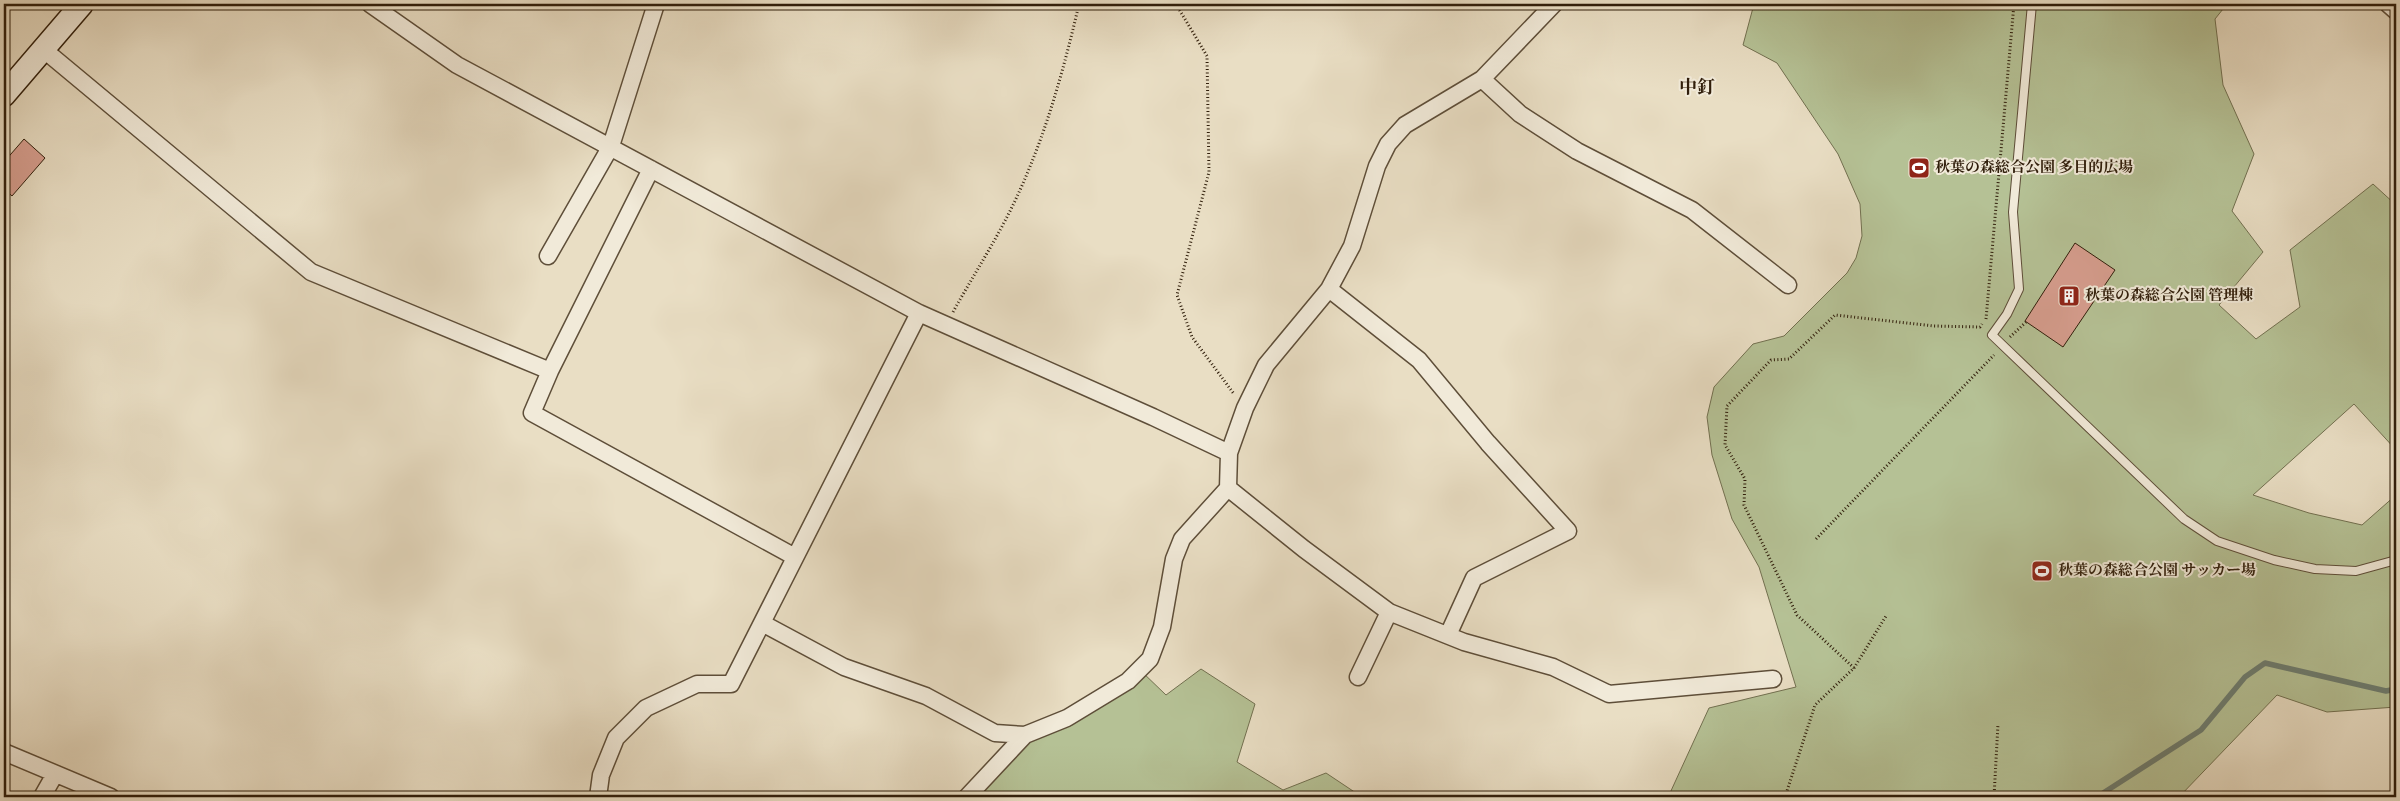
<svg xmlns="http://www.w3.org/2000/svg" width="2400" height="801" viewBox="0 0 2400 801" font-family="'Sorts Mill Goudy','Noto Serif JP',serif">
  <rect width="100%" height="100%" fill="#e9dec4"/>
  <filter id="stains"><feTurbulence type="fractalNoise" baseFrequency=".004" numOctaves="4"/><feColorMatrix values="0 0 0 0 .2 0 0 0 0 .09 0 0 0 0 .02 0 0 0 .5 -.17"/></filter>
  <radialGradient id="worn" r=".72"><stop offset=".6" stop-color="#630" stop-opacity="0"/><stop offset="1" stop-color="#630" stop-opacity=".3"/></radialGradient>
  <path fill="#b5c195" stroke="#727050" d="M1754 4H2227L2215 19 2223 85 2254 154 2232 211 2263 252 2219 305 2256 339 2300 307 2290 250 2373 184 2396 205V450L2354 404 2253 495 2309 513 2362 525 2396 495V707L2327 712 2277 695 2179 797H1665L1670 793 1709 708 1796 687 1759 567 1732 519 1712 455 1707 417 1714 387 1753 344 1784 336 1847 273 1856 258 1862 236 1860 204 1838 154 1777 63 1743 45Z
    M1139 669 1166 695 1201 669 1255 704 1237 762 1283 790 1326 773 1362 797H967L1014 747Z"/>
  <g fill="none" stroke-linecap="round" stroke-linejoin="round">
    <path stroke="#6e7d70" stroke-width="5.5" d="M1982 797 1985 795 1994 797
      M2097 797 2201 730 2245 677 2265 663 2386 691 2396 689"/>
  </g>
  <path fill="#d79e8f" stroke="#301e0b" d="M24 139 45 158 12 196 4 189V162Z
    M2075 243 2115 270 2063 347 2025 321Z"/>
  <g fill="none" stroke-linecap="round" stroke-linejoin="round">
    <g stroke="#5e4e39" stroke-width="10">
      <path id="service" d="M2032 4 2013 212 2019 289 2007 314 1992 335 2184 519 2217 541 2274 560 2315 569 2356 571 2396 560"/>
    </g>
    <g stroke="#5e4e39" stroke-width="19">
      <path id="minor" d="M370 4 457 65 919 313 1153 417 1229 453
        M2388 4 2396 11
        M43 49 311 272 550 371
        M1482 79 1520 114 1577 151 1692 210 1788 285
        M651 169 550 371 532 413 795 557
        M548 256 611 146 656 4
        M1329 289 1419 360 1488 443 1568 531 1474 578 1448 635
        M1228 488 1304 549 1389 612 1464 642 1553 667 1609 694 1773 679
        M762 623 844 667 926 696 995 733 1025 735
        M1358 677 1389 612
        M4 752 111 797
        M42 797 55 774
        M598 797 601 775 616 738 646 708 697 684H731L919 313
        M967 797 1025 735 1067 718 1128 681 1150 659 1162 627 1174 559 1182 539 1228 488 1229 453 1245 408 1266 365 1329 289 1352 246 1377 166 1388 144 1405 125 1482 79 1554 4"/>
    </g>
    <g stroke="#301e0b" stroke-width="25">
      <path id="secondary" d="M4 95 82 4"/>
    </g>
    <path stroke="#301e0b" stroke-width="3" stroke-dasharray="1 2.5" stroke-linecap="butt" d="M1176 4 1207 56 1209 172 1177 295 1192 337 1234 394
      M953 312C973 276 995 242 1013 205 1044 141 1063 73 1079 4
      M1986 319 2014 4
      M2010 337 2026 322
      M1816 539 1994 355
      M1854 668 1797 615 1744 505 1745 479 1725 445 1727 406 1771 360 1789 359 1835 315 1934 326 1980 327 1982 324
      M1785 797 1815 705 1854 668 1886 616
      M1994 797 1998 724"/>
    <use href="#service" stroke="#f1ead9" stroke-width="8"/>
    <use href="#minor" stroke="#f1ead9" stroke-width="16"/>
    <use href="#secondary" stroke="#f1ead9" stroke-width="22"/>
  </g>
  <defs>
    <g id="stadium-square" transform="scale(1.125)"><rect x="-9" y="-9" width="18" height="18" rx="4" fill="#8f2418" stroke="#f1ead9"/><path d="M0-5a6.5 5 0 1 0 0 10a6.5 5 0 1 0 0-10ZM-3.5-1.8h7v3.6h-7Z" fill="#fff"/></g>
    <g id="building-square" transform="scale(1.125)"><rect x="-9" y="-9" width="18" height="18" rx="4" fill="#8f2418" stroke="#f1ead9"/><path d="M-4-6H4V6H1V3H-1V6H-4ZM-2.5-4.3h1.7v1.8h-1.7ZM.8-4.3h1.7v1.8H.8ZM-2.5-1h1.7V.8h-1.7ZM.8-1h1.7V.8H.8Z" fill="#fff"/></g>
  </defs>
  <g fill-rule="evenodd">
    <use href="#stadium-square" x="1919" y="168"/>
    <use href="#building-square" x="2069" y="296"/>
    <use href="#stadium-square" x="2042" y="571"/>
  </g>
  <g text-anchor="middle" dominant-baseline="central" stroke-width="4" stroke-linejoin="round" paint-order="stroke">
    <g font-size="15" font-weight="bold" fill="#301e0b" stroke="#f1ead9" text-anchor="start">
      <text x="1935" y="168">秋葉の森総合公園 多目的広場</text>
      <text x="2085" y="296">秋葉の森総合公園 管理棟</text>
      <text x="2058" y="571">秋葉の森総合公園 サッカー場</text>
    </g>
    <g font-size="18" font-weight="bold" fill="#301e0b" stroke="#f1ead9">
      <text x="1697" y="89">中釘</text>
    </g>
  </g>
  <rect width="2400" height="801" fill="none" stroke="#e9dec4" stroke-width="20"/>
  <rect x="5" y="5" width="2390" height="791" fill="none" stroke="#301e0b" stroke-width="2.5"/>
  <rect x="10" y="10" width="2380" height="781" fill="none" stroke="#301e0b"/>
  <rect width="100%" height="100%" filter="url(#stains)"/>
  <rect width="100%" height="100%" fill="url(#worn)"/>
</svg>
